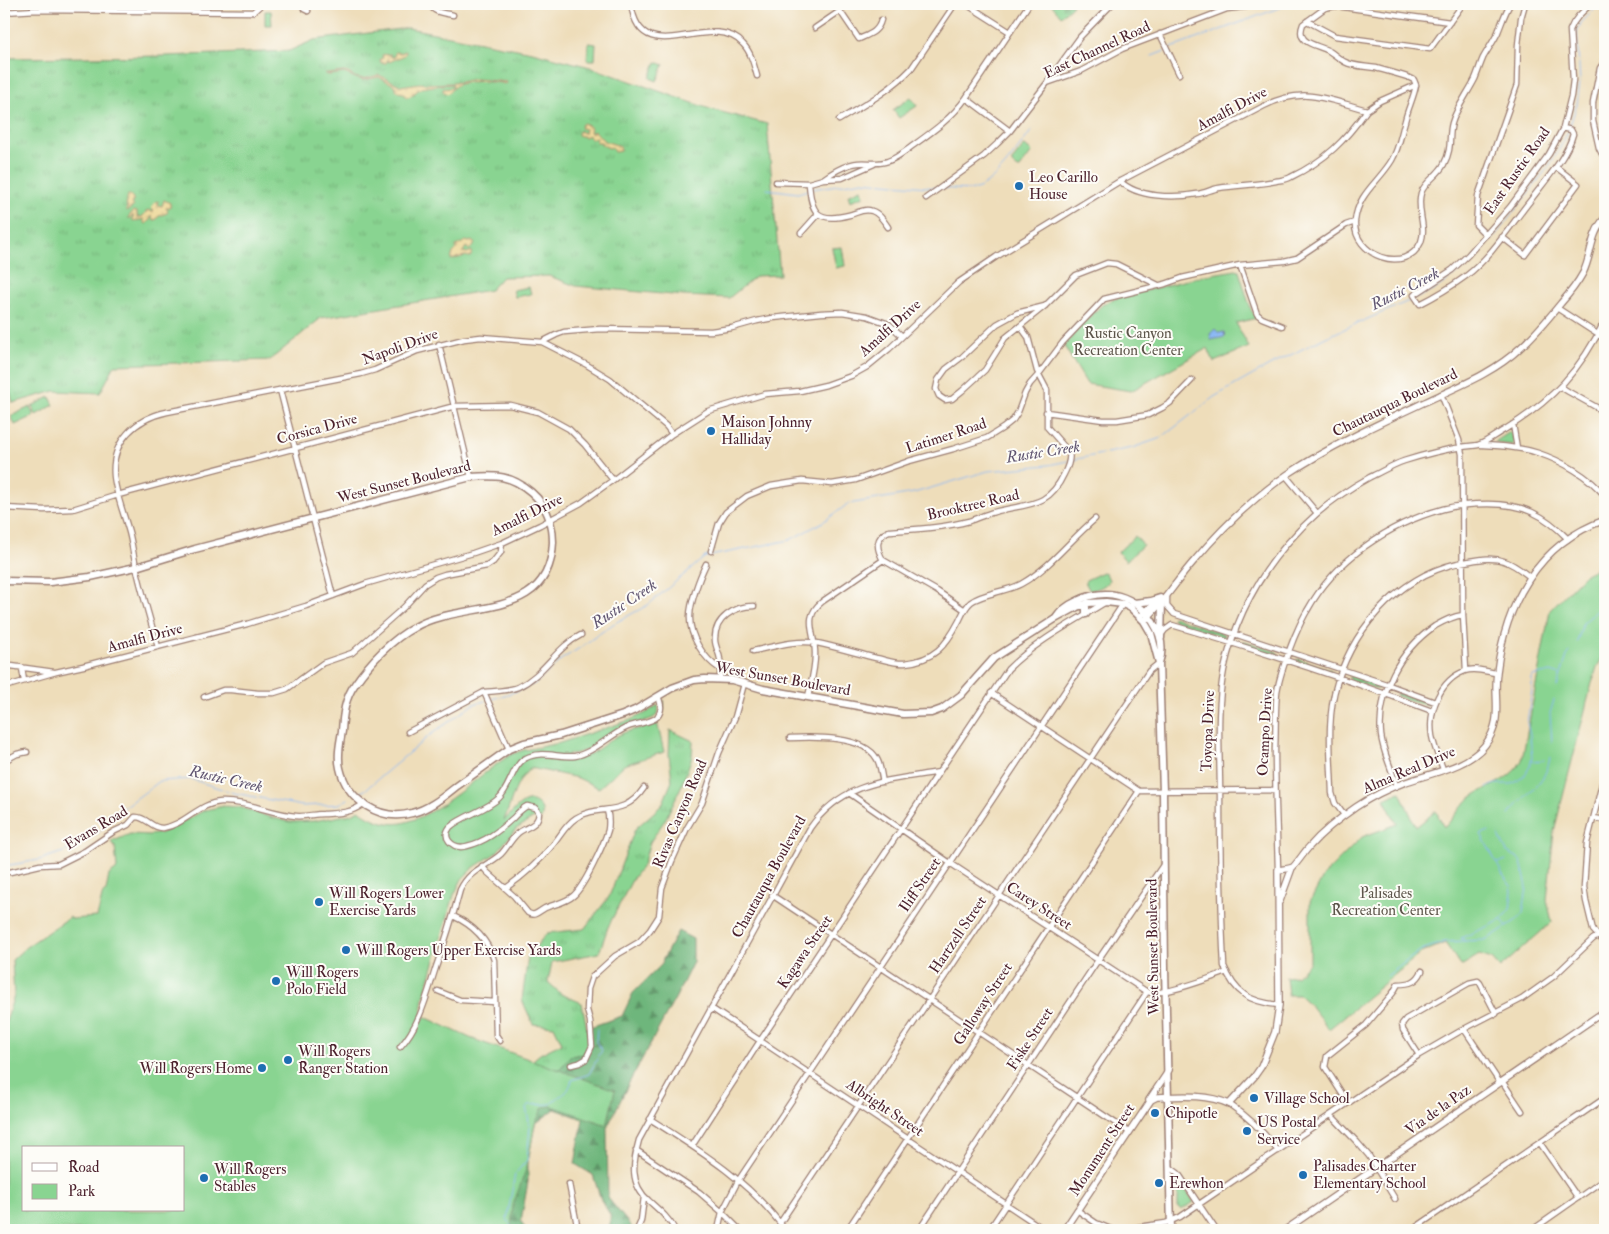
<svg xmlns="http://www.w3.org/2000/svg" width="1609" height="1234" viewBox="0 0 1609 1234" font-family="'IM FELL Double Pica',serif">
  <defs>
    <pattern id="grass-tufts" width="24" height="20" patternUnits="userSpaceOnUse" patternTransform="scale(1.25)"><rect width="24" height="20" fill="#89d491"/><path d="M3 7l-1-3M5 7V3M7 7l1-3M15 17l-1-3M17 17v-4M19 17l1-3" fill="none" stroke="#78b67d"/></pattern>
    <pattern id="forest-firs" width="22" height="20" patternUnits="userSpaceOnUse" patternTransform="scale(1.25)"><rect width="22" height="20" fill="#6eb67b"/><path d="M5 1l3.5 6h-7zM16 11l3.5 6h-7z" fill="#5c9365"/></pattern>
    <pattern id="sand-dots" width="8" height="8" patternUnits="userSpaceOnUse" patternTransform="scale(1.25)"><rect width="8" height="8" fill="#eeda9e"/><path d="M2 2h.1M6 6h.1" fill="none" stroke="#cebb88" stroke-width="1.8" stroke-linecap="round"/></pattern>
    <pattern id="cemetery-stones" width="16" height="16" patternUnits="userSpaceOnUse" patternTransform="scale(1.25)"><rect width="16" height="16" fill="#89d491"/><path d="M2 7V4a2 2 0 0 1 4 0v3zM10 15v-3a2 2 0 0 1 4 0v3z" fill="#78b67d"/></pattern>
  </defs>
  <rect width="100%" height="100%" fill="#fdfcf7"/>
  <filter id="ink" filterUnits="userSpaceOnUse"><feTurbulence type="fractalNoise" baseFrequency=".02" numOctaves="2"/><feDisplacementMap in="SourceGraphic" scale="10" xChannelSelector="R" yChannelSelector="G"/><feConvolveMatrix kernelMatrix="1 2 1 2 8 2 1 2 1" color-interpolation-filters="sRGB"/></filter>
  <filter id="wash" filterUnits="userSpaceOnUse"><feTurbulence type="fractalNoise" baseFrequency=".0096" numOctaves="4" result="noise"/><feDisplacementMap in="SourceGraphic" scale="20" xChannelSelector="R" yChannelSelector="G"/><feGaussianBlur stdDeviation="1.12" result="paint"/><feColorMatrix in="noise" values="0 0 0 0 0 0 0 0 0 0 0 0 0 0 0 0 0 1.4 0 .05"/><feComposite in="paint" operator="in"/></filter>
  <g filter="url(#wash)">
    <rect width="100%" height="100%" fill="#eeddba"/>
    <path fill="url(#grass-tufts)" stroke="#6a7a5e" d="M408 28 532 52 590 67 710 109 767 124 780 275 756 276 729 298 684 296 576 286 549 276 502 277 490 290 321 318 270 360 115 365 100 393 55 391 13 403 8 384 4 382V58L166 56 289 51 314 40Z
      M1510 432 1512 434 1514 442 1513 445 1496 443V441Z
      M1174 617 1224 634 1225 636 1223 637 1173 620 1172 618Z
      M1245 641 1277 652 1278 654 1276 655 1243 644 1242 642Z
      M1299 659 1331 670 1332 672 1297 661 1296 660Z
      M1352 676 1379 686V688L1378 689 1350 680 1349 677Z
      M1399 693 1426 702V704L1425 705 1397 696 1396 694Z
      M670 730 693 741 692 757 681 787 665 820 650 842 643 865 633 878 608 927 599 953 552 962 548 982 561 994 582 1003 590 1045 583 1054 550 1080 519 1072 540 1054 562 1043 554 1026 533 1024 522 1000 528 956 547 933 584 929 609 897 635 829 662 805 672 781 669 754Z
      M1182 1185 1194 1202 1181 1210 1178 1207V1188Z"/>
    <path fill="url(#forest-firs)" stroke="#5c6a53" d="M678 931 693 939V962L676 997 629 1083 607 1128 608 1198 634 1230H609L611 1216 601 1200 593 1175 575 1164 583 1119 555 1109 535 1124 528 1162V1182L521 1221 526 1230H502L503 1200 550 1080 571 1056 583 1054 590 1045 587 1028 622 1016 633 993 662 964 663 959Z"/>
    <path fill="url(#sand-dots)" stroke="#9c7c64" d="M406 51 405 55 389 62 388 59 386 63H381L380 59 383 58 382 55 391 54 390 56 394 58 395 52 400 53Z
      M343 72C350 72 352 77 358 78 365 80 373 76 379 75 387 79 394 82 401 86L420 83 424 84 455 83 475 79 507 82 506 84C495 81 471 80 459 84 455 85 451 91 447 94L443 91V89L452 88 453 86 452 84 439 85 421 88 409 97H406L403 93 398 92 396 89V86L379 77 363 80 356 78 344 73 329 75 325 74V73L330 74Z
      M584 123 591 128 590 132 592 133 593 131H595L604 141 620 146 621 151 614 152 612 147 609 148 601 144V142H596V138L591 139 589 135 585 137 578 135 579 131 584 133 585 129 580 128 582 124Z
      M128 195H130L133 198V202L131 203 134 206 127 211 126 200Z
      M164 200 170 203V207L166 208 168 211 167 213 159 216 157 219 154 220 151 216 150 220 145 224 144 223V219L133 221V215L131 218H128L133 211 137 212V217H142L148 210 153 212 154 211 151 208 155 202 158 201V205L162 206Z
      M466 241 469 242 472 241 475 244 469 250 466 247 463 252 467 253 472 251 471 256 470 257 465 256 451 260 453 253 456 250V246Z"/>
    <path fill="url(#cemetery-stones)" stroke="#6a7a5e" d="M1054 4H1074L1061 16 1052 5Z"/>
    <path fill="#89d491" stroke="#6a7a5e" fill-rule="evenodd" d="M265 11H271L272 25H265Z
      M588 43 596 44 595 60H587Z
      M656 62 664 65 657 81 650 78Z
      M911 97 917 106 899 118 893 110Z
      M1025 146 1032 152 1020 168 1018 169 1012 164V161L1023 147Z
      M861 189 864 196 850 201 848 195Z
      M842 247 845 266 836 268 832 248Z
      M1236 270 1239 271 1251 310 1257 318 1236 323 1249 347 1214 362 1208 348 1131 391 1087 384 1064 346 1083 323 1102 305 1117 298 1206 275Z
      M529 287 531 294 515 297 513 290Z
      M50 397 54 405 36 415 32 406Z
      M30 407 34 416 15 425 11 416Z
      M1135 536 1143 545 1126 561 1118 552Z
      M1605 564V653L1597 667 1592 683 1554 831 1547 900 1552 922 1500 968 1492 959 1479 955 1461 966 1445 943 1421 953 1329 1029 1309 1004 1299 995H1288L1286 977 1297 976 1310 962V902L1324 875 1362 837 1397 824 1384 799 1400 792 1416 827 1436 811 1443 826H1446C1454 817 1462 804 1472 797 1489 785 1512 780 1522 760L1550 610 1585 574Z
      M1103 572 1106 573 1109 580C1104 588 1098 588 1090 591L1085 582 1086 580Z
      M664 700C665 709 663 715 657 722L664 752 624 765 599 788 578 778 531 768C515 780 512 802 504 820 513 813 525 793 538 804 543 808 543 814 541 819L534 818 516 829 496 853 473 868 462 879 454 895 424 997 422 1012 425 1017 470 1038 615 1090 607 1125 552 1106 543 1107 535 1124 527 1167 513 1205 511 1230H4V1028L14 995 12 960 26 947 70 917 72 919 97 917 103 893 106 891 109 875 117 869 115 847 111 842 115 839 116 840 130 834 150 835 161 833 205 810 224 806 239 807 273 818 290 822 314 821 352 814 359 810C370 819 388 826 402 823 438 816 480 773 512 754L524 750 560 743 630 720 646 713 658 705C659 709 659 713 656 716 650 722 628 723 619 728 600 737 591 754 568 754V759C591 761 604 741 623 733 633 729 648 728 656 721 663 716 664 708 664 700ZM24 1148H184V1210H24Z"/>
    <path fill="#89b8f4" stroke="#6a6c90" d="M1215 329 1219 333 1224 332 1225 337 1211 340 1210 334Z"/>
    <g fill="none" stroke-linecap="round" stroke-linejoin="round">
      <path stroke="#89b8f4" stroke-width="1" d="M1169 49 1282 7 1288 4
        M1152 56 1165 51
        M1569 128 1577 104 1580 82 1577 33 1581 23 1600 4
        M943 188C952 189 972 191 979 188 999 178 1019 147 1032 130
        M767 189 798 193 808 190
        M812 189 863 181 937 188
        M1072 460 1132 448 1161 438 1214 397 1269 366 1326 337 1434 290 1468 265 1498 232 1549 166 1561 146 1568 132
        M1577 642 1583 623 1605 604
        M1557 687 1567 656 1570 652
        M489 700 517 691 536 683 562 659 578 649 613 624 648 605 705 557 790 540 823 522 848 504 914 493 988 471 1048 465 1068 461
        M1552 742 1550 713 1554 700
        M1532 761 1544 760
        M1487 787 1495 784H1512L1516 782 1525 775 1530 766 1532 758 1530 735 1527 723 1532 690V676L1551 672 1560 675
        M359 793 365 790 430 735 474 704 485 701
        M1509 815C1523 793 1546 787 1550 757
        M1482 834 1489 831
        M1498 863 1506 860
        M4 866 39 860 66 851 99 832 122 809 160 781 191 779 234 793 302 806 339 804 348 799
        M1502 920 1507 926
        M1465 941 1461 938 1491 925 1501 920 1510 909 1512 891 1511 886 1503 875 1481 834
        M1387 976 1421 950 1444 942 1484 940 1491 937 1518 919 1523 913 1527 887 1521 862 1517 857 1507 852 1498 834 1499 833
        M513 1230 507 1219 515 1174 527 1160 530 1127 526 1107 528 1105 551 1104C562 1092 567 1097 572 1080L589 1074 602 1050 596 1042 597 1029"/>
    </g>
  </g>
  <g filter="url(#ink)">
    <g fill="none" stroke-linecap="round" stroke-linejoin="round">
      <g stroke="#9c7e72" stroke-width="7">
        <path id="minor" d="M303 4 304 9 308 11
          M430 4C433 13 444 13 453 15
          M631 4C641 74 711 8 743 44 751 52 754 65 757 76
          M838 4 840 11 859 39C870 34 878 32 881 20
          M966 4 1010 32
          M4 12 36 10 253 12 262 4
          M1307 21 1335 36 1430 49 1463 4
          M815 28 840 11
          M1160 34 1179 74
          M1605 61 1600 68 1593 103V121L1599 148 1602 154 1605 155
          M1048 81 1080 37 1112 4
          M1416 85C1414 97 1408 108 1405 121 1401 134 1399 148 1392 160 1379 182 1358 193 1355 221 1352 255 1406 276 1421 242 1427 226 1416 210 1421 193 1425 181 1439 175 1444 164 1453 147 1448 137 1452 123 1456 109 1468 93 1475 79 1478 72 1480 65 1483 58 1488 49 1494 41 1498 32 1502 22 1505 13 1510 4
          M1416 85 1414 80 1410 78C1399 74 1387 71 1376 68 1365 66 1355 67 1345 62 1339 59 1334 54 1329 51 1316 44 1295 44 1303 24L1325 8 1336 6 1450 22
          M966 98 1010 131
          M839 120C864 105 891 90 911 69L955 4
          M1563 128 1571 130 1573 134C1567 157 1544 182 1530 201 1510 226 1491 257 1466 276 1451 287 1436 296 1420 304L1414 295 1452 270 1468 255 1510 207 1549 154 1563 128 1571 96 1573 80 1570 30C1574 19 1582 12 1591 4
          M823 179C833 172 846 164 858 163 869 162 878 165 888 161 897 158 904 152 911 147 932 132 951 119 966 98L1029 4
          M1120 181C1137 198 1175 198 1197 194 1205 193 1212 189 1219 188 1238 185 1257 185 1276 181 1281 180 1286 180 1291 177 1326 160 1345 141 1367 110
          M776 182 809 183 823 179 842 178 874 164
          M809 183C811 213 817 223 849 215 857 213 864 208 872 211 879 213 884 221 888 227
          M926 198 984 156 998 143 1010 131 1047 83 1081 71 1122 49 1227 9 1252 6 1257 4
          M801 233 818 214
          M1486 235 1476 225 1478 196 1517 85 1518 45 1521 18 1525 4
          M1502 237 1525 255 1578 184 1556 167
          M1240 265 1257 314 1262 318 1282 326
          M1045 306 1017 313 997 324 962 357 946 369 938 380 936 389 939 396 945 400 952 399 962 391 985 370 1005 338 1045 306 1076 275 1107 263 1116 264 1158 285
          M1557 308 1605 339
          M542 342 587 365 610 379 666 426 672 434
          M439 344 471 477
          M1561 387 1569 392 1605 412
          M280 390 333 596
          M1441 394 1459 440 1462 454 1463 615 1466 670
          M1046 412 1103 420H1117L1148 415 1162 408 1170 403 1192 380
          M1513 424 1517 448
          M1481 445C1499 446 1520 447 1538 453 1562 461 1589 476 1605 496
          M1286 476 1317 513
          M4 508 44 510 73 509 118 495 455 406 510 405 538 412 569 429 585 445 613 480
          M711 551 719 523 726 512 747 496 771 486 802 481 832 484 856 480 909 461 953 449 987 438 1003 428 1013 420 1018 412 1025 393 1030 384 1039 374 1063 342 1104 299 1165 284 1182 278 1240 265 1284 261 1297 258 1346 225 1355 222
          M883 560 937 591 965 610
          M706 564C700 576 690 603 690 616 689 636 704 659 720 669
          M1167 596V606L1174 614 1389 685 1435 702
          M1162 634 1165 630 1172 625C1260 651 1347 679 1432 711
          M158 647C150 620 142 593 136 566 133 554 132 543 129 532 124 514 116 495 114 476 111 441 135 419 167 412L361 374 375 370 417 351 464 339 481 337 542 342 556 335 564 332 600 329 711 331 732 328 757 321 773 318 821 313 842 312 867 316 889 324 902 336
          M753 651C772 647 796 639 817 643 836 647 856 653 876 658 886 660 895 664 905 663 934 660 946 646 959 621 962 615 965 607 971 602 983 593 1006 592 1021 584 1050 568 1070 540 1095 519
          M4 665 54 672
          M22 668 24 681
          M720 678C720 672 721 665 720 659 719 652 715 646 715 640 714 618 735 606 754 606
          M4 687 56 672 83 666 247 624 306 606 365 584 473 553 502 543 540 525 581 503 613 480 672 434 708 411 765 394 800 391 826 385 851 376 867 367 889 349 959 282 996 257 1120 181 1264 106C1304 86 1326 99 1367 110L1380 101 1416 85
          M484 692C494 691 509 691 518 687 544 675 556 647 581 635
          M991 693 1139 791 1275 790
          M204 697 223 690H231L258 693H274L287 689 323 663 352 653 404 607 425 584 436 577 445 574 487 566 493 562 501 552 502 543
          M808 697C811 683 815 669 815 655 816 633 801 618 823 601L883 560C876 548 875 537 889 531 916 529 943 528 969 521 978 518 986 514 994 512 1026 503 1048 509 1064 474 1067 468 1071 460 1069 452L1047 427V390L1037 371 1028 337 1020 326
          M408 732 484 692 509 749
          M790 738C813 737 864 735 877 759 881 766 881 775 883 782
          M4 761 17 754 27 752
          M1443 769C1439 758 1434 747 1432 736 1428 711 1440 680 1465 671 1475 667 1487 672 1496 673
          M1605 772 1587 843 1584 887 1586 901 1593 930 1605 943
          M1396 786C1392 768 1383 753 1381 735 1377 692 1400 650 1435 626 1444 621 1453 616 1463 615
          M849 793 950 863 1147 992C1161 997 1210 978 1227 972
          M1344 815 1335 803 1332 793C1331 757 1326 718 1337 683 1356 623 1405 570 1470 561 1481 559 1493 557 1504 561 1514 564 1522 571 1530 577
          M1594 818 1605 820
          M482 866 487 872 514 896 528 913C535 917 538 912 545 908 554 904 565 903 573 896 584 887 604 844 608 830 609 823 609 817 607 810
          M1278 870C1277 830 1275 790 1275 749 1276 730 1275 711 1277 692 1280 673 1287 656 1294 638 1298 629 1302 619 1307 611 1335 560 1388 524 1443 509 1458 505 1472 504 1488 504 1523 504 1544 514 1568 539
          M10 872 40 865 59 864 85 851 113 832 128 825 135 817C146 816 152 829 163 828 185 825 199 803 221 802 247 801 271 814 296 816 305 817 314 814 323 814 338 813 350 814 363 804
          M506 888C523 876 538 863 551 847 560 837 565 825 576 818 600 803 623 819 644 788
          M772 895 1129 1132
          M453 916C473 925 487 938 494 960L496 1035 500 1041
          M438 991 460 1000 495 1002
          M1279 1005C1250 1002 1235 994 1224 966 1221 909 1220 851 1220 793 1220 752 1216 710 1224 670 1241 588 1296 517 1370 477 1381 472 1392 465 1404 461 1423 455 1442 450 1462 447 1467 446 1473 446 1478 445 1487 442 1496 434 1504 430 1552 401 1581 370 1605 320
          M711 1008 1045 1230
          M1464 1029 1500 1083
          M400 1047C420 1025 427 995 436 967 445 942 453 916 460 890 470 869 485 868 501 854 507 848 511 839 518 833 527 826 538 826 539 813L536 808 527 806C521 809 517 814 513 818 499 831 485 842 467 846 460 848 454 847 449 841 446 837 446 832 450 827 464 815 485 811 499 798 510 788 513 764 526 758 540 750 560 758 575 756 593 753 611 734 628 727 637 723 651 723 657 717 663 710 661 704 658 696
          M1419 1055 1403 1030 1402 1024 1406 1019 1469 983 1478 981 1480 983 1496 1014
          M571 1065 579 1063 586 1059 592 1046 590 1021 587 1010 588 989 592 977 615 956 639 942 650 930 659 916 662 888 672 861 687 828 702 803 719 753 735 717 744 684
          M1502 1081 1522 1111
          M1348 1103 1325 1067 1327 1056 1366 1025 1393 993 1398 984C1410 984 1417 982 1422 971
          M1229 1104C1249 1117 1264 1132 1278 1151
          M1331 1115 1357 1142 1369 1156 1395 1199
          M650 1119C699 1150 751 1182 785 1230
          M1540 1143 1578 1198
          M692 1146 760 1041 939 772
          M636 1150 699 1192 722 1212 740 1230
          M1171 1168 1178 1173 1216 1230
          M569 1184 578 1230
          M1077 1210 1096 1223 1113 1230
          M780 1223 1149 671 1159 663
          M637 1230 641 1221 644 1197
          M675 1230C669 1218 659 1210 649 1201 629 1184 633 1162 639 1140L810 828C843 781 887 781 939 772L1008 669C1035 642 1072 623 1104 603
          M718 1230 722 1212 738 1181 1123 604
          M847 1230 1139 791
          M919 1230 1098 960 1163 865
          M989 1230 1147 992
          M1119 1230 1166 1223 1180 1217 1419 1055 1464 1029 1522 999 1553 977 1593 939 1605 932
          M1412 1230 1605 1098
          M1532 1230 1605 1179"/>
      </g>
      <g stroke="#9c7e72" stroke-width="8">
        <path id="tertiary" d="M1142 615 1159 599
          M1146 619C1164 602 1177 580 1194 561 1221 529 1253 498 1288 474 1332 445 1378 424 1425 402 1457 387 1494 373 1520 348 1535 335 1548 319 1561 303 1569 294 1577 284 1583 273 1592 255 1590 234 1605 218
          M1280 901 1292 868
          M1149 1100 1169 1070
          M1064 1230 1151 1100 1157 1097C1181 1096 1207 1094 1229 1104L1254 1077 1261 1067 1275 1032 1279 1005 1278 870C1283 869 1289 869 1293 867 1299 861 1304 852 1310 846 1323 831 1340 818 1356 807 1371 797 1387 789 1403 783 1430 773 1467 768 1485 745 1504 720 1493 699 1497 672 1505 605 1538 543 1605 520
          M1285 1230 1605 1011"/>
      </g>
      <g stroke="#9c7e72" stroke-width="9">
        <path id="secondary" d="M4 581 50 582 90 577 136 567 195 549 471 477C496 475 511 475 531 492 546 505 553 522 553 542 550 623 464 599 415 627 392 639 370 662 355 684 345 698 343 714 342 731 340 743 337 756 340 768 347 800 380 822 412 813 429 809 443 797 457 786 474 774 492 761 509 749L524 743 561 735 623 715 635 710 672 688 694 680 705 679 732 680 763 689 903 714 931 713 942 709 961 695 994 658 1055 619 1077 607 1088 603 1106 602 1123 604 1131 608 1144 621 1151 633 1159 663 1163 792 1165 968 1171 1230
          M1134 603 1151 601 1160 598
          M1081 606H1084L1086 607V614
          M1056 618C1061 610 1068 605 1077 601 1090 595 1105 592 1119 596 1146 604 1169 635 1159 663
          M1161 638 1162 603"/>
      </g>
      <use href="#minor" stroke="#fff" stroke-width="4.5"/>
      <use href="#tertiary" stroke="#fff" stroke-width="5.5"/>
      <use href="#secondary" stroke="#fff" stroke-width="6"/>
    </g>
  </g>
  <g fill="#1f6fb2" stroke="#fdfcf7" stroke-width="2">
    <circle cx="1019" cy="186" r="5"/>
    <circle cx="711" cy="431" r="5"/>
    <circle cx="319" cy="902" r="5"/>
    <circle cx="346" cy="950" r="5"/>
    <circle cx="276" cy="981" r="5"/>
    <circle cx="288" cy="1060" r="5"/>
    <circle cx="262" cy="1068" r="5"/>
    <circle cx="1254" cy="1098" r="5"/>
    <circle cx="1155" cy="1113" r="5"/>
    <circle cx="1247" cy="1131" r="5"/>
    <circle cx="1303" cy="1175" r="5"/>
    <circle cx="204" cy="1178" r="5"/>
    <circle cx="1159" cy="1183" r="5"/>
  </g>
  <g text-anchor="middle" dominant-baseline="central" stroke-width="4" stroke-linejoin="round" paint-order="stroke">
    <g font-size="15" fill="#4a1f2b" stroke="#fdfcf7">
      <text transform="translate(1097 50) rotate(-25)">East Channel Road</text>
      <text transform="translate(1232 109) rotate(-28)">Amalfi Drive</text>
      <text transform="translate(1517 171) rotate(-55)">East Rustic Road</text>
      <text transform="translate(890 328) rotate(-42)">Amalfi Drive</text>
      <text transform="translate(400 347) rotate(-20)">Napoli Drive</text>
      <text transform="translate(1395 403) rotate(-26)">Chautauqua Boulevard</text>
      <text transform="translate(317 429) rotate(-15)">Corsica Drive</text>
      <text transform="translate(946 436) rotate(-18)">Latimer Road</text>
      <text transform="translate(404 482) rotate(-14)">West Sunset Boulevard</text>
      <text transform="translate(973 505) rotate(-13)">Brooktree Road</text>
      <text transform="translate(527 515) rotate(-26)">Amalfi Drive</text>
      <text transform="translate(145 638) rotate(-15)">Amalfi Drive</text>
      <text transform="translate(783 679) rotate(10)">West Sunset Boulevard</text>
      <text transform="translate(1208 731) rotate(-88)">Toyopa Drive</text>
      <text transform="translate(1265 732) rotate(-87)">Ocampo Drive</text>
      <text transform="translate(1409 770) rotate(-23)">Alma Real Drive</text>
      <text transform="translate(680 814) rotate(-67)">Rivas Canyon Road</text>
      <text transform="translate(96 828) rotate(-31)">Evans Road</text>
      <text transform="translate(769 877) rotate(-61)">Chautauqua Boulevard</text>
      <text transform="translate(920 885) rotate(-56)">Iliff Street</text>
      <text transform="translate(1039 906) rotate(33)">Carey Street</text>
      <text transform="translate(958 935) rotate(-56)">Hartzell Street</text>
      <text transform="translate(1153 947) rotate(-91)">West Sunset Boulevard</text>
      <text transform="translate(805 952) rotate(-56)">Kagawa Street</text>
      <text transform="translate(983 1004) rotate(-57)">Galloway Street</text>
      <text transform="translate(1030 1039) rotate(-57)">Fiske Street</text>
      <text transform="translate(885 1108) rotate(34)">Albright Street</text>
      <text transform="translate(1438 1110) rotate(-35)">Via de la Paz</text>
      <text transform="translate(1102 1150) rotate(-57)">Monument Street</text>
    </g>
    <g font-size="15" fill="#4a1f2b" stroke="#fdfcf7" text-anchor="start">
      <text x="1029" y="177">Leo Carillo<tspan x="1029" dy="17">House</tspan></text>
      <text x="721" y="422">Maison Johnny<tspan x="721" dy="17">Halliday</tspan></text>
      <text x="329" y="893">Will Rogers Lower<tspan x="329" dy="17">Exercise Yards</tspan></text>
      <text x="356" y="950">Will Rogers Upper Exercise Yards</text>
      <text x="286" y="972">Will Rogers<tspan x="286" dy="17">Polo Field</tspan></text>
      <text x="298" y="1051">Will Rogers<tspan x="298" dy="17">Ranger Station</tspan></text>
      <text x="252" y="1068" text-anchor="end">Will Rogers Home</text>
      <text x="1264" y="1098">Village School</text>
      <text x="1165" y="1113">Chipotle</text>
      <text x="1257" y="1122">US Postal<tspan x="1257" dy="17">Service</tspan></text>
      <text x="1313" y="1166">Palisades Charter<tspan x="1313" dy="17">Elementary School</tspan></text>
      <text x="214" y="1169">Will Rogers<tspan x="214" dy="17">Stables</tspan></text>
      <text x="1169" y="1183">Erewhon</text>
    </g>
    <g font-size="15" fill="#5d554a" stroke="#fdfcf7">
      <text x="1128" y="333">Rustic Canyon<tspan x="1128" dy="17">Recreation Center</tspan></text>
      <text x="1386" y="893">Palisades<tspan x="1386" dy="17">Recreation Center</tspan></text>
    </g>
    <g font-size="16" font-style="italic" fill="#605571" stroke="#fdfcf7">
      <text transform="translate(1405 289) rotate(-27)">Rustic Creek</text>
      <text transform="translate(1043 452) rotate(-9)">Rustic Creek</text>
      <text transform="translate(624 604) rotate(-34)">Rustic Creek</text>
      <text transform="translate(226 779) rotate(13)">Rustic Creek</text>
    </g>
  </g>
  <rect width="1609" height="1234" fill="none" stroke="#fdfcf7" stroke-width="20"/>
  <rect x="22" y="1146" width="162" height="65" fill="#fdfcf7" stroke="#b5a4a5"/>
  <rect x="32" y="1163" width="25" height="8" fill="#ffffff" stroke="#b5a4a5"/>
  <text x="68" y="1172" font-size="15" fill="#4a1f2b">Road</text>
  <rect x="32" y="1184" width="25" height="15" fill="#89d491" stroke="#b5a4a5"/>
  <text x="68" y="1196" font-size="15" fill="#4a1f2b">Park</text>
</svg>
